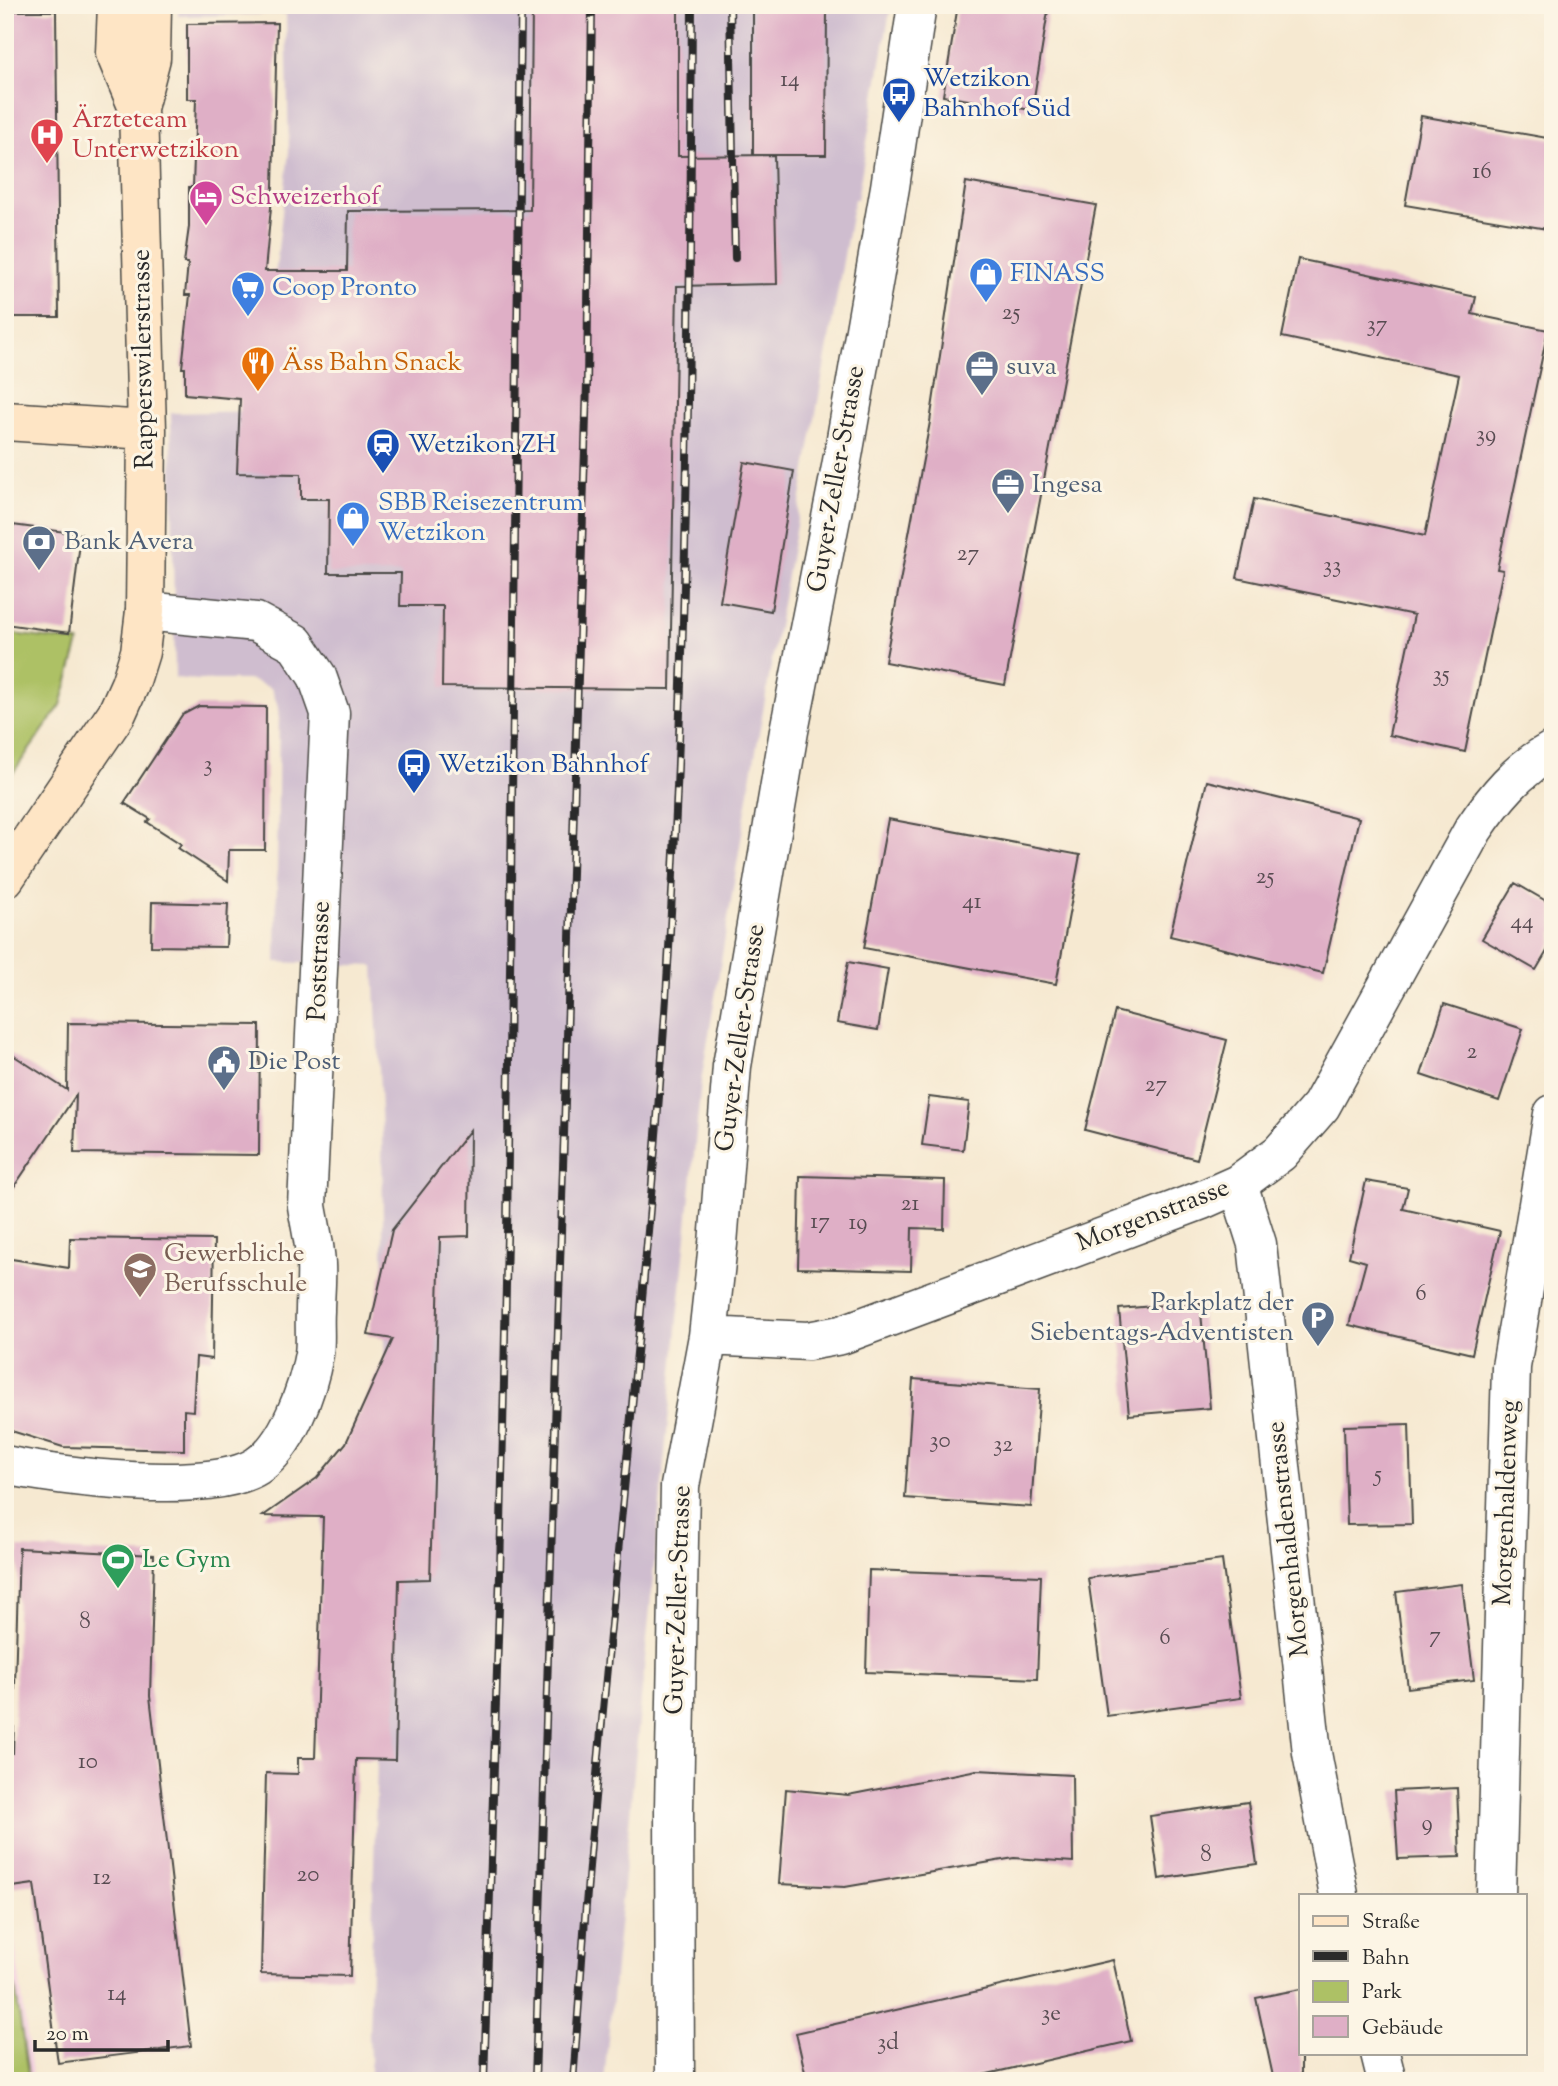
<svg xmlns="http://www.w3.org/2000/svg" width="1558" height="2086" viewBox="0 0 1558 2086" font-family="'Sorts Mill Goudy',serif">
  <rect width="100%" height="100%" fill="#fcf5e5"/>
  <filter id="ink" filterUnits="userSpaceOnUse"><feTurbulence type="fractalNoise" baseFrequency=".0143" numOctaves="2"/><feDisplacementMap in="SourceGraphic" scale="14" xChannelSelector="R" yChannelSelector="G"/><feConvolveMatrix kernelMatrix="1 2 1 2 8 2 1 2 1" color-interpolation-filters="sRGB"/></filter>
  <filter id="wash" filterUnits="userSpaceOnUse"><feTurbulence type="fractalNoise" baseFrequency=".00686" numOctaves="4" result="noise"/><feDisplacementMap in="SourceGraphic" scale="28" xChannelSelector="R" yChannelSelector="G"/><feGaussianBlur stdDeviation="1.57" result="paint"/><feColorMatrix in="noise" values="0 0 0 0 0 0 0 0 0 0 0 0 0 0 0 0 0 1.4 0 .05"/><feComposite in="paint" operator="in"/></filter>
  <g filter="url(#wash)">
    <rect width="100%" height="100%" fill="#f6e9d1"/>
    <path fill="#f3cfe0" d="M5 1866 33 2081H5Z"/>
    <path fill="#cfbdcf" d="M179 5H891L857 199H854L752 773 701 1082 604 2081H371L369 2036 377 1760H356L319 1638 322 1517H300L331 1495 385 1414 382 1131 374 966 276 962 279 708 271 688 250 680H199L175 678 171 413 260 411 289 151 286 14 178 16Z"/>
    <path fill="#adc165" stroke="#6c7648" stroke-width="2" d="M5 633 79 642 61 705 5 784Z
      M15 1986 29 2081H5V1987Z"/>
    <g id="blocks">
      <path fill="#dfafc6" d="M532 5H678V156L774 155 777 284 677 286 670 689 442 687 443 606H400L401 573H328L329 499H301V474L237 473 240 399 185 394V368H182L190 295H185L188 263H184L189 227V187H193L196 99H187V24L277 23 273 186 265 271H347L348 211 530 210Z
        M753 5H827L826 155H753Z
        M958 5H1049L1032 110 943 96Z
        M5 11H56L59 317H5Z
        M1421 116 1553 139V230L1405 205Z
        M966 182 1096 205 1005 685 885 662 930 422Z
        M1298 259 1476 297 1472 314 1548 330 1497 569 1503 570 1465 752 1389 735 1414 615 1237 578 1254 499 1425 536 1459 375 1282 337Z
        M744 462 794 471 771 611 720 602Z
        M5 524 81 534 69 633 5 624Z
        M199 706 266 707 265 850H229L228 881 178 848 181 844 147 822 150 819 124 803 182 715Z
        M1207 781 1359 818 1323 973 1170 936Z
        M888 819 1080 855 1056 984 864 948Z
        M1515 883 1553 905V941L1536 970 1482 939Z
        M152 902 228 904 226 947 151 946Z
        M848 962 888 969 878 1030 837 1023Z
        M1444 1004 1523 1029 1499 1101 1421 1075Z
        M1115 1011 1227 1040 1197 1159 1085 1130Z
        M68 1023 260 1025 259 1155 74 1153 76 1095 5 1200V1050L67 1090Z
        M929 1097 969 1102 963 1150 922 1145Z
        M470 1130 469 1236 440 1237 430 1579 399 1580 395 1760 356 1759 350 1976 261 1974 266 1773 298 1774V1758H315L323 1517 263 1516 317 1478 346 1443 393 1339 368 1335 392 1230Z
        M800 1176 945 1180 944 1229 912 1228 911 1271 798 1268Z
        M1366 1181 1408 1188 1403 1209 1500 1231 1472 1354 1349 1325 1366 1262 1349 1257Z
        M70 1238 214 1240 212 1359 196 1357 193 1411 184 1410V1450L63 1447 5 1429V1258L69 1268Z
        M1200 1302 1210 1408 1129 1415 1119 1309Z
        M913 1379 1040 1389 1031 1507 905 1498Z
        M1409 1424 1412 1524 1347 1525 1344 1426Z
        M19 1548 154 1555 150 1696 191 2046 58 2063 34 1884 5 1888V1754L13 1753Z
        M1222 1560 1241 1698 1107 1716 1088 1578Z
        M869 1570 1041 1576 1037 1679 866 1672Z
        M1462 1584 1474 1680 1408 1688 1396 1592Z
        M977 1770 1072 1775 1073 1862 1014 1858 845 1887 779 1884 786 1789 848 1795Z
        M1457 1788 1460 1857 1398 1859 1394 1791Z
        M1248 1802 1257 1864 1159 1879 1150 1816Z
        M1113 1960 1131 2041 957 2081H807L796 2033Z
        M1301 1989V2081H1274L1256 1998Z"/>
    </g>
  </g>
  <g filter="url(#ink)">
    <use href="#blocks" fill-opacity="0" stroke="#494844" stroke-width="2"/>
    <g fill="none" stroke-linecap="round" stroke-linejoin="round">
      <g stroke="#494844" stroke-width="41">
        <path id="street" d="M1238 1184 1257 1244 1312 1753 1339 1895
          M708 1336 808 1341 841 1335 1202 1200 1238 1184 1280 1153 1321 1106 1473 830C1495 797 1518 769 1553 750
          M5 1465C61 1477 210 1496 257 1466 288 1446 308 1389 314 1354 316 1340 314 1325 315 1311 315 1296 317 1279 316 1264 315 1244 310 1225 307 1206L330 713 317 676 295 643 256 622 145 611
          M1496 1895 1511 1367 1553 1114
          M1380 2053 1387 2081
          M675 2081 674 1809 680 1486 708 1336 718 1244 732 1066 789 731 841 467 890 187 917 5"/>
      </g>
      <g stroke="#494844" stroke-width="41">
        <path id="secondary" d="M117 5 115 53 138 108
          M5 421 147 430
          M5 878 117 713 130 684 140 652 145 611 147 430 138 108 151 58 152 5"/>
      </g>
      <use href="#street" stroke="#fff" stroke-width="38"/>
      <use href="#secondary" stroke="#fee5c5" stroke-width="38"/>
      <g stroke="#2b2b2b" stroke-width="8">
        <path id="rail" d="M730 5 735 258
          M484 2081 500 1575 507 1236 521 5
          M535 2081 587 383 592 5
          M573 2081C580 1994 585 1907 593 1820 617 1546 648 1272 666 998 687 667 690 336 692 5"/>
      </g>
      <use href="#rail" stroke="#fcf5e5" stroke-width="5" stroke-dasharray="16" stroke-linecap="butt"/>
    </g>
  </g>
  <defs>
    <g id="bus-pin" transform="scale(1.75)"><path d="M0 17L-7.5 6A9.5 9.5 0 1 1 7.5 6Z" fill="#1a4fb4" stroke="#fcf5e5"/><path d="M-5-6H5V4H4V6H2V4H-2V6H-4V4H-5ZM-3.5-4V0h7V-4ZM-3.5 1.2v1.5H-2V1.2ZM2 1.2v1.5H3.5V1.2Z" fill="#fff"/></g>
    <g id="hospital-pin" transform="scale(1.75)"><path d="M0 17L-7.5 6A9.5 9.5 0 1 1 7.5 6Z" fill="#e0444e" stroke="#fcf5e5"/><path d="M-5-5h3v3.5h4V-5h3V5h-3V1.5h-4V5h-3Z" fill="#fff"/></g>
    <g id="hotel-pin" transform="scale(1.75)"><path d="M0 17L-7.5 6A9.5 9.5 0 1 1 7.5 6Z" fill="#d1479c" stroke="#fcf5e5"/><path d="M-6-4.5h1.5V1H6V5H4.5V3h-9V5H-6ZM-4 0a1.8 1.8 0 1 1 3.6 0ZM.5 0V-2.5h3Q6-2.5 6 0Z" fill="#fff"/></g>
    <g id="shop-pin" transform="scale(1.75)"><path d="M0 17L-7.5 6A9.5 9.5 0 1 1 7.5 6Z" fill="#3f7fe0" stroke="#fcf5e5"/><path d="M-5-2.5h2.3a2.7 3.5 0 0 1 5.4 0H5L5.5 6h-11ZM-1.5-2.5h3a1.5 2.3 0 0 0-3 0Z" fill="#fff"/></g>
    <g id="supermarket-pin" transform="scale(1.75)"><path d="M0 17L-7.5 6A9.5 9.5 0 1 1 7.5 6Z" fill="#3f7fe0" stroke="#fcf5e5"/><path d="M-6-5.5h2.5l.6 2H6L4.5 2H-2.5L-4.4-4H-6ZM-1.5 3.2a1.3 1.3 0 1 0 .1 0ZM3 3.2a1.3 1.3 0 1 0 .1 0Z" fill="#fff"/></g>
    <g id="restaurant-pin" transform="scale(1.75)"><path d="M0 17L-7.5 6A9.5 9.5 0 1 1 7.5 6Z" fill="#e8710a" stroke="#fcf5e5"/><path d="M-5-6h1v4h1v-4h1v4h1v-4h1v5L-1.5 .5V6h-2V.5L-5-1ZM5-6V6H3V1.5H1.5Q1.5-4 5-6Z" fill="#fff"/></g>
    <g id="office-pin" transform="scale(1.75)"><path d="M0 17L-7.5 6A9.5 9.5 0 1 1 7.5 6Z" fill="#5c6f8a" stroke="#fcf5e5"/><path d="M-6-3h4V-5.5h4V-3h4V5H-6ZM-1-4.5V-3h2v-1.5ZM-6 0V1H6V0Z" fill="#fff"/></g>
    <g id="station-pin" transform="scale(1.75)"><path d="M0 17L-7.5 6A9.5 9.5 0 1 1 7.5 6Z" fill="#1a4fb4" stroke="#fcf5e5"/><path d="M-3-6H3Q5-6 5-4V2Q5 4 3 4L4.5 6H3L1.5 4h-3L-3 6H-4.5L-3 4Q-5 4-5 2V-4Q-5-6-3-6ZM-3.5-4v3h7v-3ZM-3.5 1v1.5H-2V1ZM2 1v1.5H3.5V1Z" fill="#fff"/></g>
    <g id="bank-pin" transform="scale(1.75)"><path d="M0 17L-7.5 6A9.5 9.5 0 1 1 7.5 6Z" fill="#5c6f8a" stroke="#fcf5e5"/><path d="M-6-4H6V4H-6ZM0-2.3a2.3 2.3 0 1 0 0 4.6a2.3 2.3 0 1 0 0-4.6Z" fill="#fff"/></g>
    <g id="civic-pin" transform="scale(1.75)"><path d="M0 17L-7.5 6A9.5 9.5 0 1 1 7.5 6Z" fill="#5c6f8a" stroke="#fcf5e5"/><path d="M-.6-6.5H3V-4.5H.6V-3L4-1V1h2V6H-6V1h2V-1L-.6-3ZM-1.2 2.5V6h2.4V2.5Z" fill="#fff"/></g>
    <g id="school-pin" transform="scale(1.75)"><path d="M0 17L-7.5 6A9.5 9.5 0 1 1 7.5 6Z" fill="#8d6e63" stroke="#fcf5e5"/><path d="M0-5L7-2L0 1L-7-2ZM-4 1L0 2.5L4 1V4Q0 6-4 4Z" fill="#fff"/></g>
    <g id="parking-pin" transform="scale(1.75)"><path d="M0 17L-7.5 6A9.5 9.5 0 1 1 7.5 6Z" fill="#5c6f8a" stroke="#fcf5e5"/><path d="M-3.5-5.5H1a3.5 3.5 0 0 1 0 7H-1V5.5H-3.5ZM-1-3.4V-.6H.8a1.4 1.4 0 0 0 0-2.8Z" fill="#fff"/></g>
    <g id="stadium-pin" transform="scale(1.75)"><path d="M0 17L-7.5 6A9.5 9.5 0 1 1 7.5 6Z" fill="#2e9e5b" stroke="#fcf5e5"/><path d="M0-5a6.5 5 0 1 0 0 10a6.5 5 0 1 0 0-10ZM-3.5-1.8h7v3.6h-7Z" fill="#fff"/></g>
  </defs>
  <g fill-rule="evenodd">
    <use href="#bus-pin" x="899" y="94"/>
    <use href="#hospital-pin" x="47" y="135"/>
    <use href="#hotel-pin" x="206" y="197"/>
    <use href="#shop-pin" x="986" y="274"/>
    <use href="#supermarket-pin" x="248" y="288"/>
    <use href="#restaurant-pin" x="258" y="363"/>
    <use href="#office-pin" x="982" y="367"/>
    <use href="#station-pin" x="383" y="445"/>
    <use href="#office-pin" x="1008" y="485"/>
    <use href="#shop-pin" x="353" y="518"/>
    <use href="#bank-pin" x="39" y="542"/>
    <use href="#bus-pin" x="414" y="765"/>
    <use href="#civic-pin" x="224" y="1062"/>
    <use href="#school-pin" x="140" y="1269"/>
    <use href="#parking-pin" x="1318" y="1318"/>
    <use href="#stadium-pin" x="118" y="1560"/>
  </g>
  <g text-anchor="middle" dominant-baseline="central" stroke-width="6" stroke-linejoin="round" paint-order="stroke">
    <g font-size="23" fill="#584c52">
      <text x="790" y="80">14</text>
      <text x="1482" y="172">16</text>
      <text x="1011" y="313">25</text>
      <text x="1377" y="325">37</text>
      <text x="1486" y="435">39</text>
      <text x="968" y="554">27</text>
      <text x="1332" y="566">33</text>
      <text x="1441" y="675">35</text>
      <text x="208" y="765">3</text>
      <text x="1265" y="877">25</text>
      <text x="972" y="902">41</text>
      <text x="1522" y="922">44</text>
      <text x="1472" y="1052">2</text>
      <text x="1156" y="1085">27</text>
      <text x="910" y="1204">21</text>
      <text x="820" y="1222">17</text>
      <text x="858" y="1223">19</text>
      <text x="1421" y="1294">6</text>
      <text x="940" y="1441">30</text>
      <text x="1003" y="1445">32</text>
      <text x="1378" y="1475">5</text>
      <text x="85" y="1622">8</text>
      <text x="1435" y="1636">7</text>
      <text x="1165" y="1638">6</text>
      <text x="88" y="1762">10</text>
      <text x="1427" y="1824">9</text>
      <text x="1206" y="1855">8</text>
      <text x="308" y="1875">20</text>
      <text x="102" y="1878">12</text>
      <text x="117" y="1994">14</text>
      <text x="1051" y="2014">3e</text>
      <text x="888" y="2043">3d</text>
    </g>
    <g font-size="26" fill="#164399" stroke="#fcf5e5" text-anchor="start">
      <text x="923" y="79">Wetzikon<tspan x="923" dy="30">Bahnhof Süd</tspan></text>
      <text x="408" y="445">Wetzikon ZH</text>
      <text x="438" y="765">Wetzikon Bahnhof</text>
    </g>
    <g font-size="26" fill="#be3a42" stroke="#fcf5e5" text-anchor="start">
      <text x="72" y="120">Ärzteteam<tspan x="72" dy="30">Unterwetzikon</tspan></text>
    </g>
    <g font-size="26" fill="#b23c85" stroke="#fcf5e5" text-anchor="start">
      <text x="230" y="197">Schweizerhof</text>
    </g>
    <g font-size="26" fill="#366cbe" stroke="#fcf5e5" text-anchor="start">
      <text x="1010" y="274">FINASS</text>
      <text x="272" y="288">Coop Pronto</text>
      <text x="378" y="503">SBB Reisezentrum<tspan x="378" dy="30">Wetzikon</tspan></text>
    </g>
    <g font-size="26" fill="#2b2b2b" stroke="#fcf5e5">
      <text transform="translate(144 359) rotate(-91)">Rapperswilerstrasse</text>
      <text transform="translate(837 479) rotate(-80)">Guyer-Zeller-Strasse</text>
      <text transform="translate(320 961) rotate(-88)">Poststrasse</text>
      <text transform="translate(741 1038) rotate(-82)">Guyer-Zeller-Strasse</text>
      <text transform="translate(1153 1216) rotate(-21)">Morgenstrasse</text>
      <text transform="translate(1507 1503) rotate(-88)">Morgenhaldenweg</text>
      <text transform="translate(1289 1539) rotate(-96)">Morgenhaldenstrasse</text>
      <text transform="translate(679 1600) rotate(-88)">Guyer-Zeller-Strasse</text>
    </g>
    <g font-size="26" fill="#c56008" stroke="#fcf5e5" text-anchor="start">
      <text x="282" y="363">Äss Bahn Snack</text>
    </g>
    <g font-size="26" fill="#4e5e75" stroke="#fcf5e5" text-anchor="start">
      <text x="1006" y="367">suva</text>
      <text x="1032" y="485">Ingesa</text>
      <text x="64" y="542">Bank Avera</text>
      <text x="248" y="1062">Die Post</text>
      <text x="1294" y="1303" text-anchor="end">Parkplatz der<tspan x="1294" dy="30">Siebentags-Adventisten</tspan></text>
    </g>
    <g font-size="26" fill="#785e54" stroke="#fcf5e5" text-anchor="start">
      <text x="164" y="1254">Gewerbliche<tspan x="164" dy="30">Berufsschule</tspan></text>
    </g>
    <g font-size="26" fill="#27864d" stroke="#fcf5e5" text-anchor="start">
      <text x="142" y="1560">Le Gym</text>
    </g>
  </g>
  <rect width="1558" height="2086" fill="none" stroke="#fcf5e5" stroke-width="28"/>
  <rect x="1299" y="1894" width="228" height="161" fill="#fcf5e5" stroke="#a8a49b" stroke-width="2"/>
  <rect x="1313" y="1916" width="35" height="10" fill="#fee5c5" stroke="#a8a49b" stroke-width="2"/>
  <text x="1362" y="1928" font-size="21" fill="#2b2b2b">Straße</text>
  <rect x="1313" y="1951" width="35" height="10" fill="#2b2b2b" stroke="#a8a49b" stroke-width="2"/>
  <text x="1362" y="1964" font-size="21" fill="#2b2b2b">Bahn</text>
  <rect x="1313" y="1981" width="35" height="21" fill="#adc165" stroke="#a8a49b" stroke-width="2"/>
  <text x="1362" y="1998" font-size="21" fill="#2b2b2b">Park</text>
  <rect x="1313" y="2016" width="35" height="21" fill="#dfafc6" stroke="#a8a49b" stroke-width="2"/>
  <text x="1362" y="2034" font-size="21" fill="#2b2b2b">Gebäude</text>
  <path d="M35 2040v10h133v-10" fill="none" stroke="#2b2b2b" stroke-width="3.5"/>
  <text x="46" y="2040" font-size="21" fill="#2b2b2b" stroke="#fcf5e5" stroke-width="5" paint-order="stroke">20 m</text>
</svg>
